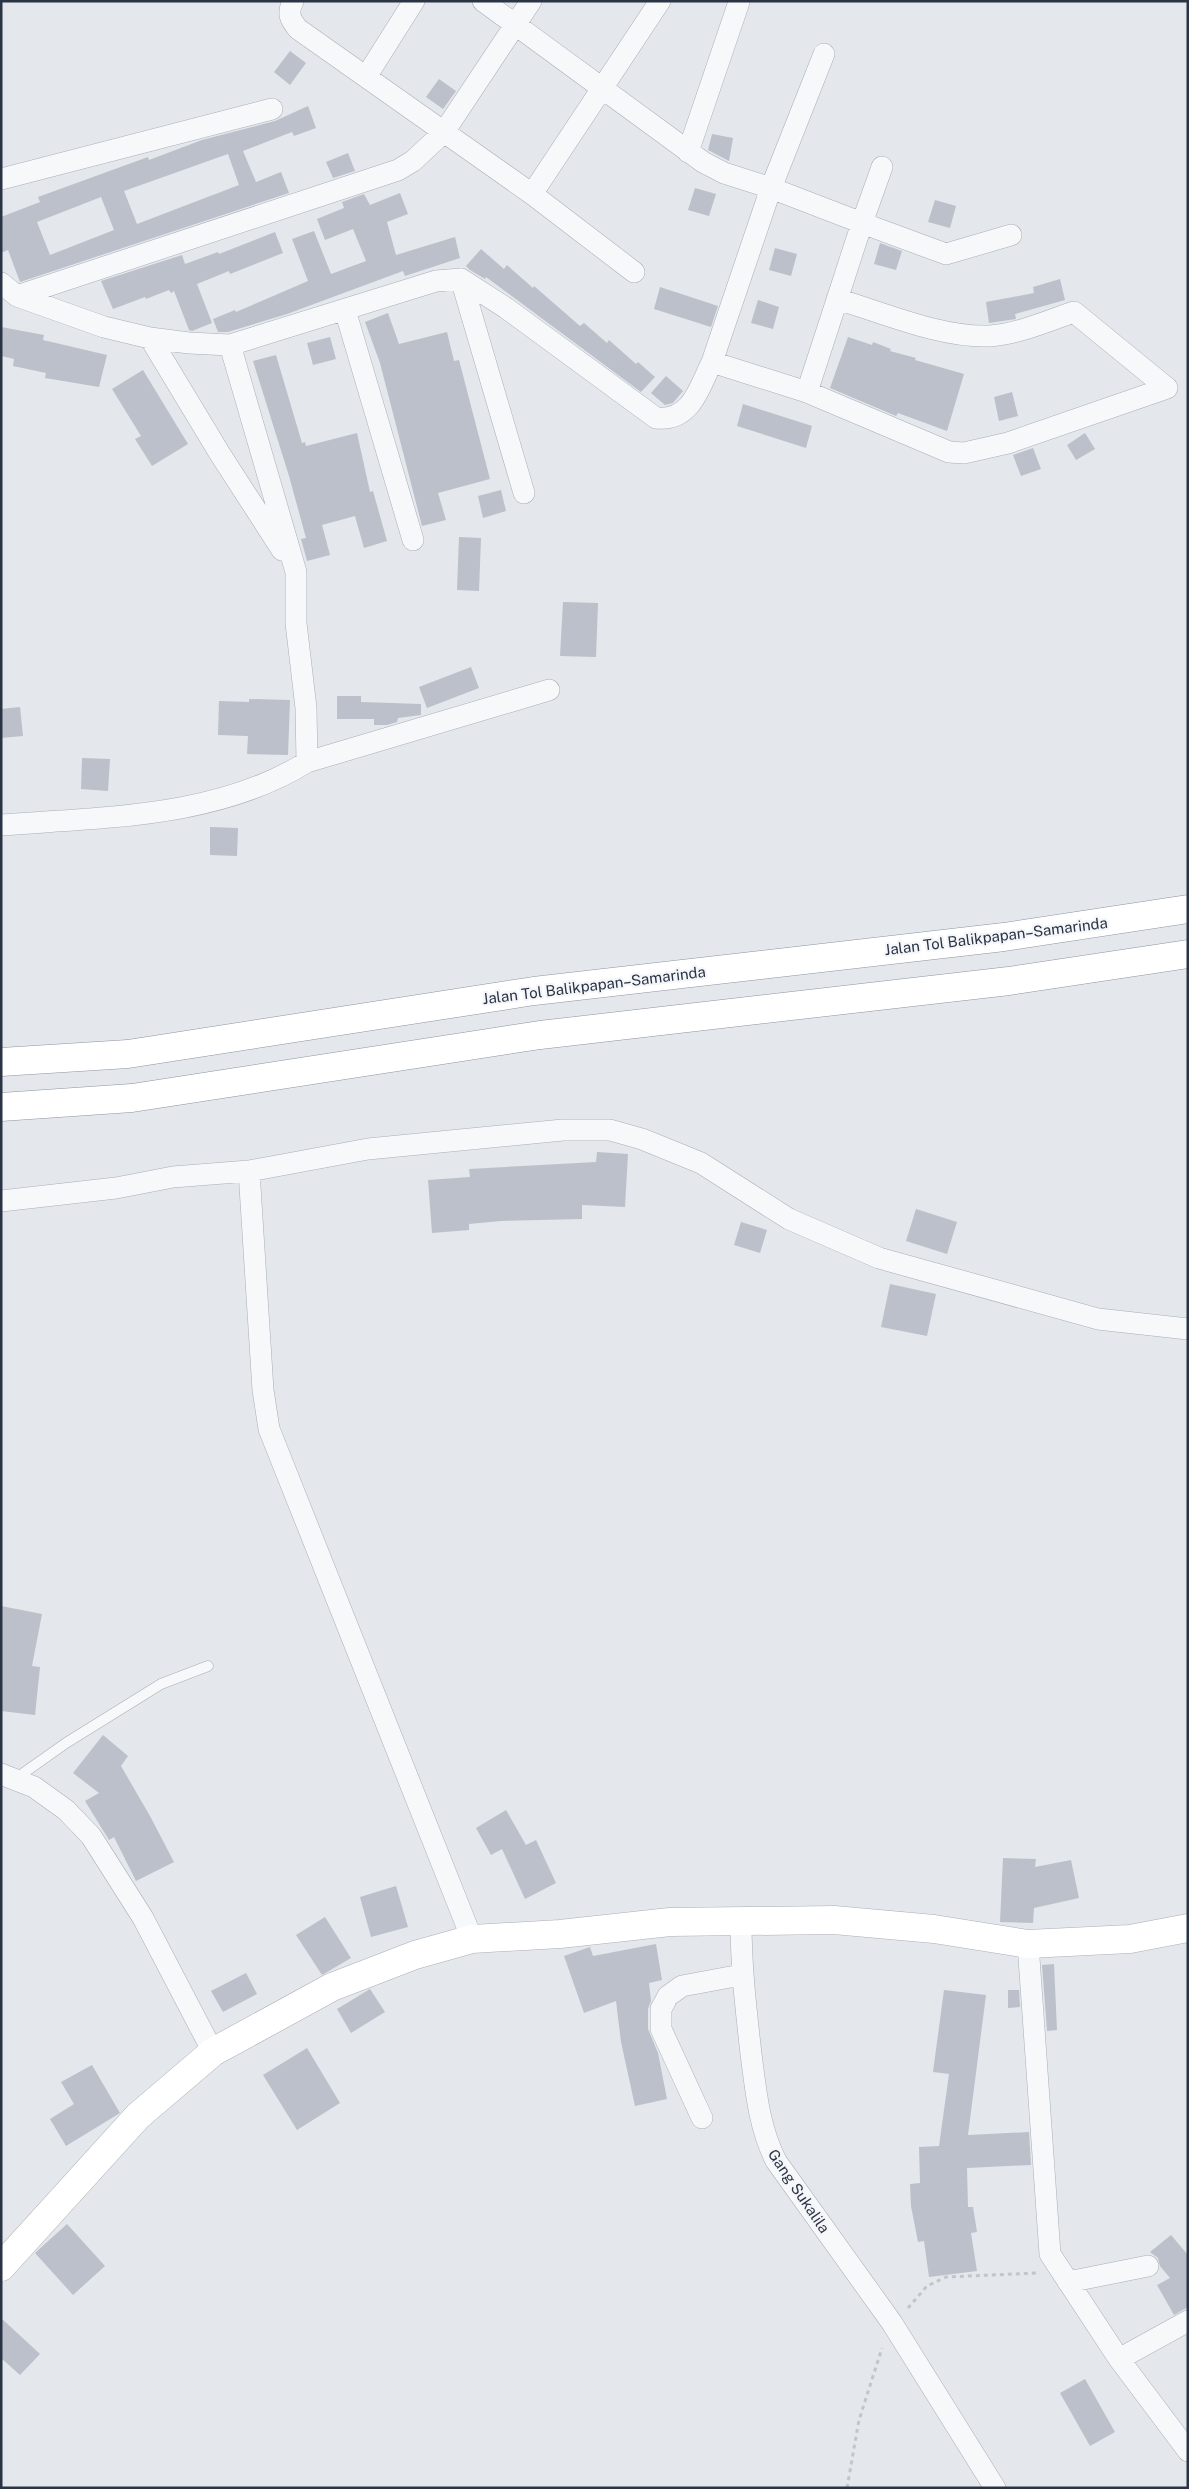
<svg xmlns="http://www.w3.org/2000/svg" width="1189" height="2489" viewBox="0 0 1189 2489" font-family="'Public Sans',sans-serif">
  <rect width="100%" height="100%" fill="#e4e7ec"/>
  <path fill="#bbc0ca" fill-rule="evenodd" d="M290 51 306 63 290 85 274 72Z
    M439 79 456 91 443 109 426 97Z
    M308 106 316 128 294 136 292 132 243 151 256 182 281 172 289 193 20 282 8 250 1 253V217L40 202 38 197 148 157 149 160 202 140 275 121ZM228 154 239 185 137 224 124 191ZM101 197 114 230 50 255 37 222Z
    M712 134 733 138 729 161 708 150Z
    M348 153 355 171 333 178 326 162Z
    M695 188 716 194 709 216 688 210Z
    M400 193 408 214 387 222 396 255 455 237 460 258 405 276 403 271 287 314 228 332H218L213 319 235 310 236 312 308 281 292 239 314 231 331 274 366 261 353 229 325 240 317 219 344 208 342 202 364 194 370 205Z
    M935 200 956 206 950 228 928 222Z
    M275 232 283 253 230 274 229 271 197 284 212 323 192 331 189 330 174 291 171 293 169 290 146 299 145 297 113 309 101 281 182 255 185 264 218 252 219 254Z
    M880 243 902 251 896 270 874 264Z
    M775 248 797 254 791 276 769 270Z
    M481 249 504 269 507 265 533 288 534 286 580 326 584 323 607 343 609 340 636 364 638 362 655 377 641 392 486 277 485 279 470 270 466 266Z
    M1060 279 1065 300 1015 314 1016 319 989 323 986 302 1034 293 1033 287Z
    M660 287 718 306 711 327 654 309Z
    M758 300 779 307 773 329 751 323Z
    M388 313 399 344 447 332 454 361 459 360 490 479 438 493 446 520 422 526 380 363 365 322Z
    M1 327 44 335 43 340 107 355 99 387 45 378 46 373 13 366 14 359 1 356Z
    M330 337 336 359 313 365 307 343Z
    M848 337 872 345 873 342 891 349 890 351 916 358 915 360 964 374 947 431 898 413 896 416 830 388Z
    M276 355 302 443 305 442 306 446 357 433 370 492 373 491 387 541 364 548 355 516 322 525 330 555 307 561 301 539 306 538 289 476 253 361Z
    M143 370 188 444 152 466 135 439 141 436 112 389Z
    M666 376 683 391 673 403 665 405 651 393Z
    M1012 392 1018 416 999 421 994 397Z
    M743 404 812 426 806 448 737 426Z
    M1085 433 1095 449 1076 460 1067 445Z
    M1033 448 1041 469 1021 476 1013 455Z
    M501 490 506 511 483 518 478 496Z
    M459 537 481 538 479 591 457 590Z
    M563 602 598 603 596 657 560 656Z
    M471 667 479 688 427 708 419 687Z
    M337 696H361V702L421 704V715L398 718 397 722 387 725H374V719H337Z
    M249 699 290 700 288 755 247 754 248 736 218 735 219 701 249 702Z
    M20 707 23 736 1 738V709Z
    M82 758 110 759 108 791 81 789Z
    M210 827 238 828 237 856 210 855Z
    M597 1152 628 1154 625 1207 582 1205V1219L501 1221 469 1224V1230L432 1233 428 1180 470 1177 469 1169 596 1162Z
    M916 1209 957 1222 947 1254 906 1241Z
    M741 1222 767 1230 760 1253 734 1245Z
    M890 1284 936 1294 927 1336 881 1327Z
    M1 1606 42 1614 32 1666 40 1667 35 1715 1 1711Z
    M103 1735 128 1756 121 1766 150 1816 174 1862 136 1881 114 1837 109 1840 85 1801 99 1793 73 1773Z
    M506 1810 526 1845 536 1840 556 1883 525 1899 502 1849 491 1855 476 1828Z
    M1003 1858 1036 1859 1035 1867 1071 1860 1079 1898 1034 1908 1033 1923 1000 1922Z
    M396 1886 408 1927 371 1937 360 1897Z
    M325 1917 351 1958 322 1975 296 1935Z
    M656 1944 662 1980 649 1983 651 2001 648 2009V2029L658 2053 667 2099 635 2106 621 2042 616 2001 584 2013 564 1956 590 1947 593 1956Z
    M1054 1964 1057 2030 1047 2031 1042 1965Z
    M246 1973 257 1994 223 2012 211 1991Z
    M370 1989 385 2012 351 2033 337 2009Z
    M944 1990 986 1995 968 2135 1029 2132 1031 2165 967 2168 968 2207H973L977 2232 971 2233 977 2271 929 2277 924 2241 918 2242 911 2206 910 2184 920 2183 919 2147 939 2146 949 2074 933 2072Z
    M1008 1990H1019L1020 2007 1008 2008Z
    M307 2048 340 2103 297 2130 263 2075Z
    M92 2065 120 2113 66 2146 50 2119 74 2104 61 2082Z
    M67 2224 105 2266 73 2295 35 2253Z
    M1171 2235 1188 2255V2307L1174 2315 1157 2285 1170 2278 1160 2266 1158 2258 1150 2252Z
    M1 2318 40 2354 20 2375 1 2358Z
    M1085 2379 1115 2432 1090 2446 1060 2393Z"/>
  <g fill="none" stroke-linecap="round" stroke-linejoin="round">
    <g stroke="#a9aeb7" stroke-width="11">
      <path id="lane" d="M15 1779 66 1743 161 1684 208 1666"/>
    </g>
    <g stroke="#a9aeb7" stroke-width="22">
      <path id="street" d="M293 1C287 14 290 19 298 29L532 194 634 272
        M483 1 703 162 724 173 771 188 862 223 807 392 949 452 964 453 1008 443 1167 388
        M366 77 414 1
        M688 152 739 2
        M882 167 862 223 946 254 1011 235
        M1 179 272 109
        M532 194 660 1
        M461 279 524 493
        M1 283 17 296 104 327 150 338 189 343 230 345 436 281 461 279 506 308 656 418C691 422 699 388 712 362
        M17 296 398 170 413 161 444 132 531 1
        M837 299C884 313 941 338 990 336 1018 334 1047 321 1074 312L1167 388
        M345 310 413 540
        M150 338 220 454 282 550
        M807 392 712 362 771 188 824 54
        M307 762 549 690
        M1 825C104 817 217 818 307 762L306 708 296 623V572L230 345
        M249 1171 263 1390 269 1429 472 1939
        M1 1201 116 1188 173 1177 249 1171 368 1149 563 1130H610L642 1139 701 1163 789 1219 879 1258 1098 1319 1188 1329
        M1 1774 34 1787 66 1810 91 1836 143 1918 213 2052
        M741 1922C741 1967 746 2009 751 2054 756 2092 759 2127 776 2161L892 2323 995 2488
        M1028 1944 1050 2254 1119 2359 1188 2451
        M702 2118 661 2029V2009L668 1996 682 1986 741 1975
        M1068 2282 1148 2266
        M1119 2359 1188 2321"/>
    </g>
    <g stroke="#a9aeb7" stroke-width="29">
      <path id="secondary" d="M1 2267 138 2116 213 2052 332 1987 415 1955 472 1939 560 1934 670 1922 834 1920 934 1929 1028 1944 1130 1939 1188 1928"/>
    </g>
    <g stroke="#8b94a3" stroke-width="29">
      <path id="highway" d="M1 1062 128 1054 534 991 1004 937 1188 909
        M1 1107 132 1098 540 1035 1009 981 1188 954"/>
    </g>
    <path stroke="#c2c5cb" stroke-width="3" stroke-dasharray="4 4" stroke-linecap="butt" d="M908 2308 927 2286 946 2277 1037 2273
      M847 2488 859 2420 882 2348"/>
    <use href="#lane" stroke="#f7f8fa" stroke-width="10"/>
    <use href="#street" stroke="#f7f8fa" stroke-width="21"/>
    <use href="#secondary" stroke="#fff" stroke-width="28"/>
    <use href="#highway" stroke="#fff" stroke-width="28"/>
  </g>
  <g text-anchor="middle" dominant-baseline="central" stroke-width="4.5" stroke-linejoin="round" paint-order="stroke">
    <g font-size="15" fill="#2b3445" stroke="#f4f6f9">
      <text transform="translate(996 936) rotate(-7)">Jalan Tol Balikpapan–Samarinda</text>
      <text transform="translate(594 985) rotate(-7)">Jalan Tol Balikpapan–Samarinda</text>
      <text transform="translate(799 2191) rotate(56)">Gang Sukalila</text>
    </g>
  </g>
  <rect width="1189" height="2489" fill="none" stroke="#2b3445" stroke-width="5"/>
</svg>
